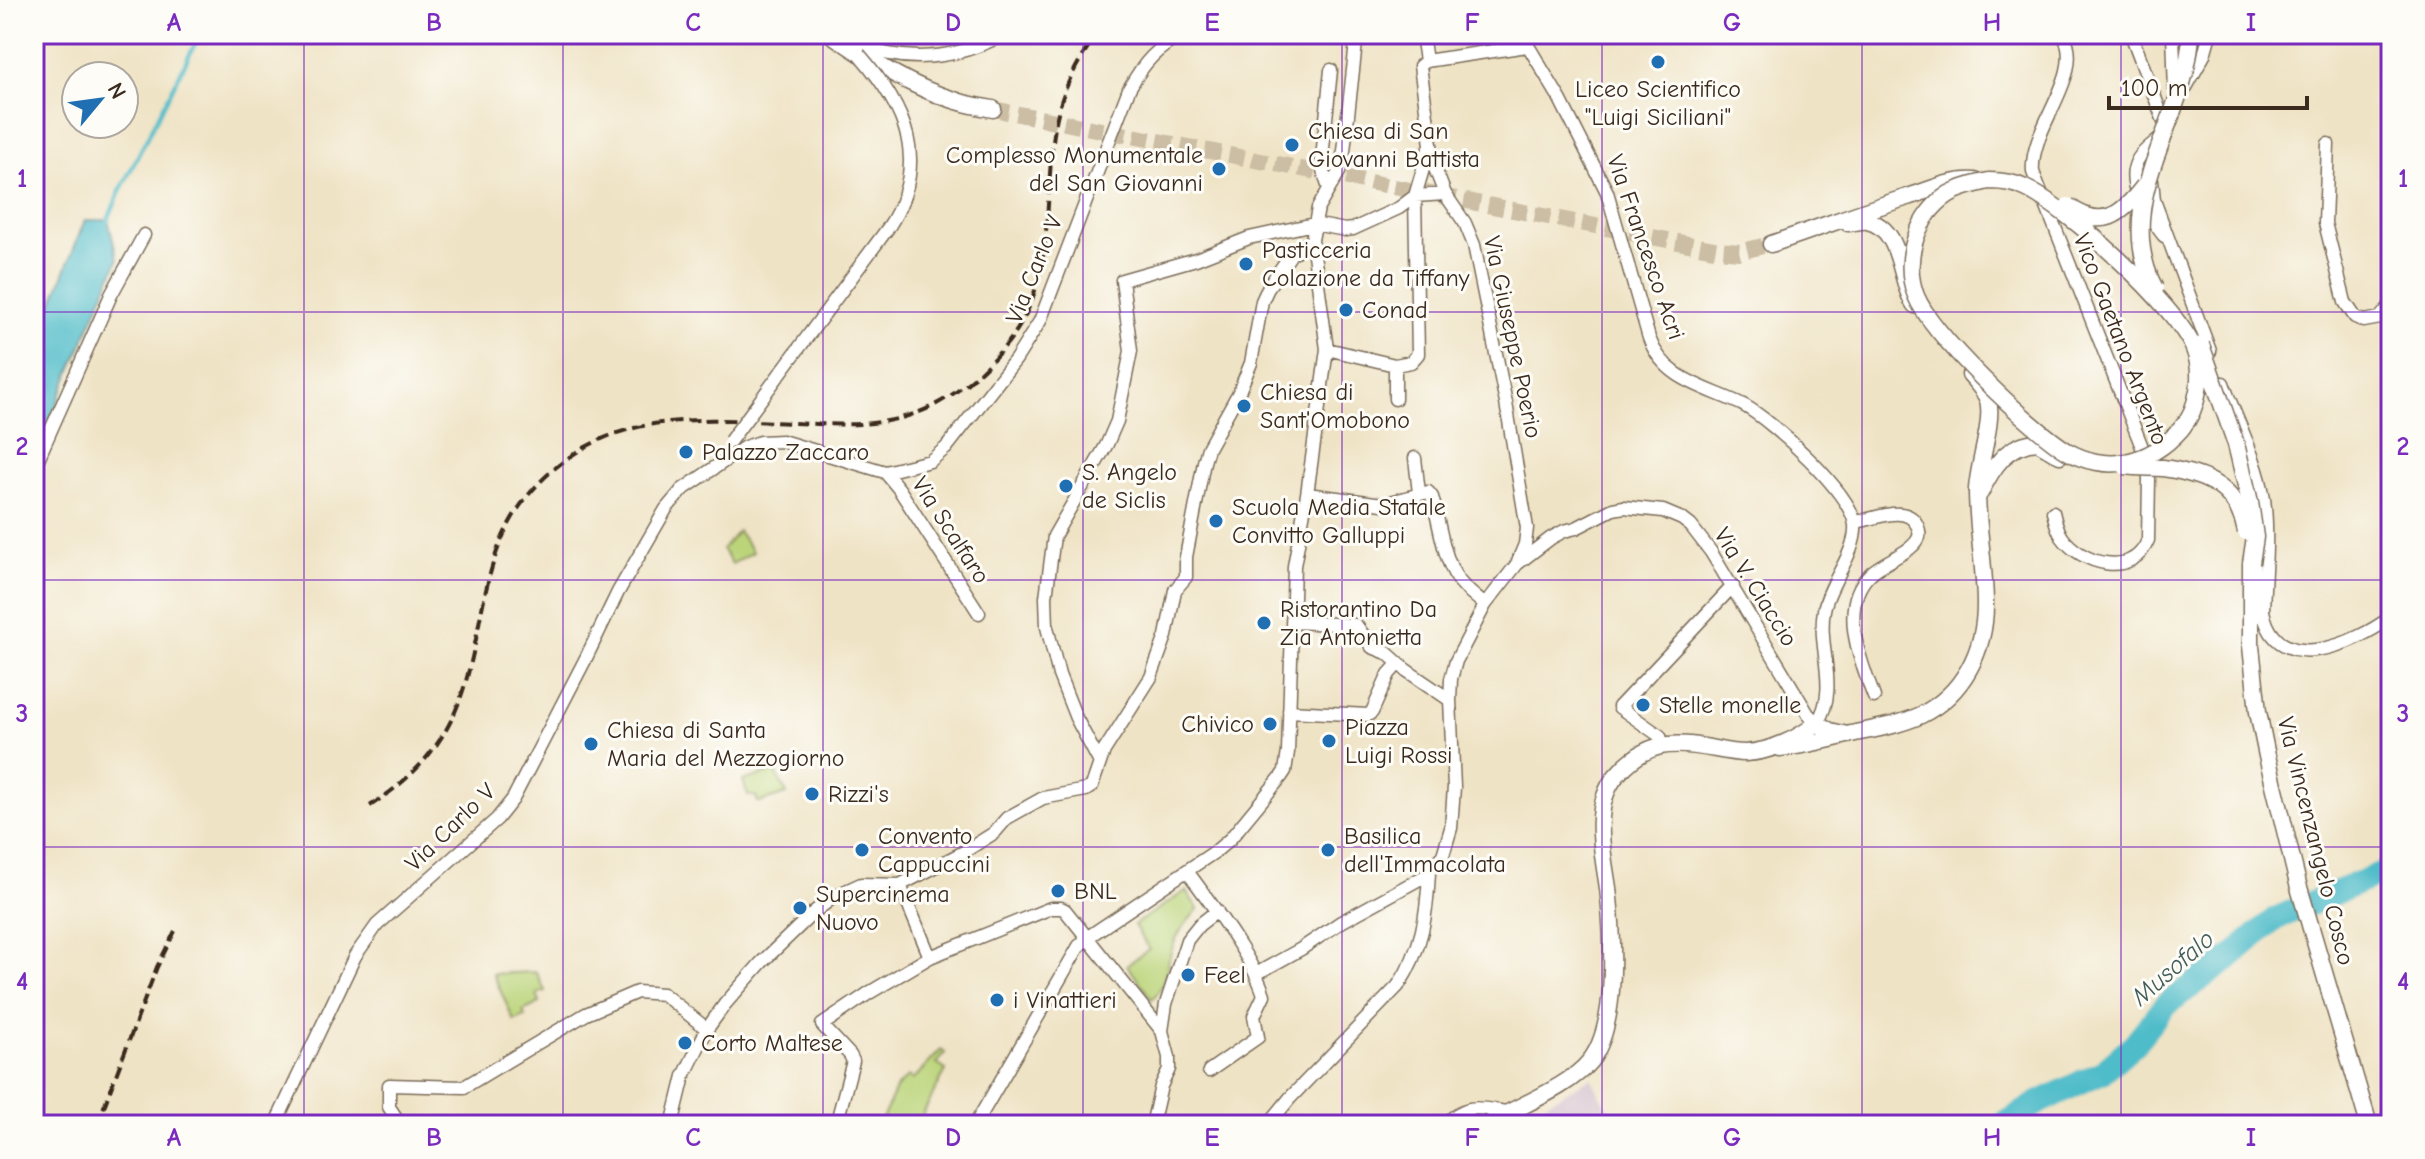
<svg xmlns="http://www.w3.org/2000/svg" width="2425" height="1159" viewBox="0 0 2425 1159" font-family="'Comic Neue',sans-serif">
  <rect width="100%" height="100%" fill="#fdfcf7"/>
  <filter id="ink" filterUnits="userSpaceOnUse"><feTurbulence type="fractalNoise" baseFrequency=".0125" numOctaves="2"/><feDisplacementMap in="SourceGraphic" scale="16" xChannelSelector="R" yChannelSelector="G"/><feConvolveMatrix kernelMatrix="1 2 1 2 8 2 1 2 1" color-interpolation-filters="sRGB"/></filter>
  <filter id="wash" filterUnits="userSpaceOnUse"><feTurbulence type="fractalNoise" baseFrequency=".006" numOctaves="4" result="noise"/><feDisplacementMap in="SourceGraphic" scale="32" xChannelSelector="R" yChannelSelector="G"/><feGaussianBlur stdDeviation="1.8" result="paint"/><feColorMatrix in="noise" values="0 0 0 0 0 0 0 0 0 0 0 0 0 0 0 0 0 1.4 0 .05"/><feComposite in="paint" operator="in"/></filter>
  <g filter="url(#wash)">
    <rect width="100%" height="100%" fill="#efe3c5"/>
    <path fill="#d1bdca" d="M1591 1078 1612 1116V1125H1507Z"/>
    <path fill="#bbd479" stroke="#7b7f4c" stroke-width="2" d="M738 531 753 552 732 564 722 549Z
      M775 771 787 794 761 802H757V797L748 795 743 781Z
      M1186 891 1198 909C1188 921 1178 931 1173 946 1166 964 1167 986 1152 999L1127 965 1149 949 1134 925Z
      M536 972 545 991 537 994 540 1003 523 1011 525 1016 514 1021 493 974Z
      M941 1050 945 1053 937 1064 946 1070 917 1125H862L864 1119 880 1123 897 1087 909 1076 913 1080Z"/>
    <path fill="#4fbcc9" stroke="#457374" stroke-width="2" d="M85 220H108L118 260 34 457V350Z"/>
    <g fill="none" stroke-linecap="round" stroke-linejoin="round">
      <path stroke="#4fbcc9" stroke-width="4" d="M107 222 120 191 200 34"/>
      <path stroke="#4fbcc9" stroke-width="24" d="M2003 1125 2040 1102 2102 1072 2134 1044 2165 1005 2225 962 2275 919 2391 869"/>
    </g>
  </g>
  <g filter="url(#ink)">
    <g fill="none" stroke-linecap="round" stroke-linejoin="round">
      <path stroke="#cbbea4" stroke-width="16" stroke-dasharray="16 8" stroke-linecap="butt" d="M993 109 1719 250 1739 252 1771 244"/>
      <g stroke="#7a6b58" stroke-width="15">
        <path id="street" d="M1422 34 1426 61 1420 66 1434 166 1445 194 1465 223 1474 245 1506 403 1527 528 1525 544 1518 561
          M2131 34 2165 124
          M853 43C904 65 956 60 1004 34
          M1426 61 1527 46
          M2185 89 2204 55 2210 34
          M2160 138C2152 145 2142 151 2137 161 2124 187 2149 216 2164 236
          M2328 144 2325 223 2345 302 2355 317 2364 321 2380 318 2391 305
          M2152 180 2154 200 2210 351
          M1329 189 1322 167V158L1331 70
          M1327 349 1395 365 1411 362 1418 354 1415 196 1429 149
          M2223 383C2237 422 2257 458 2264 499 2269 535 2264 575 2263 611 2276 679 2355 644 2391 617
          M1395 399V365
          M1415 458 1419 493
          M34 468 111 295 144 235
          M885 472 899 489 979 613
          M1307 494 1383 504 1428 492 1432 497C1439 520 1443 558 1457 578 1464 589 1475 596 1485 605
          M2053 512C2055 521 2057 529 2062 537 2081 564 2133 579 2148 540L2149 478 2144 452 2033 172C2029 127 2087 75 2063 34
          M1855 522C1873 520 1906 503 1917 525 1919 529 1920 533 1919 537 1915 548 1900 554 1891 560 1884 564 1876 568 1870 574 1837 606 1861 662 1874 697
          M1292 622 1356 625 1372 647 1387 653 1406 670 1450 700
          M1289 711 1368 715 1372 712 1389 674 1398 664
          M1662 744 1660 736 1619 707 1733 586
          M1100 763 1076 718 1059 675 1047 627 1046 597 1054 536 1107 444 1117 421 1131 351 1122 280 1196 259 1249 238 1314 224 1345 230 1353 229 1399 208 1415 196 1445 194
          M1187 871C1211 904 1252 956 1264 995L1254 1016 1258 1037 1209 1071
          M900 885 930 957
          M1256 974 1301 949 1341 922 1425 876 1443 855 1451 828 1454 787 1450 700 1451 679 1456 661 1485 605 1517 564 1551 538 1564 531 1576 528 1613 509 1624 507 1663 511 1682 519 1691 526 1711 552 1808 714 1817 723C1840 688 1817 649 1824 610 1829 582 1857 553 1855 525 1852 493 1773 422 1745 406 1708 387 1665 382 1649 338L1607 192 1560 99 1521 34
          M275 1125 355 956 377 925 497 819 513 799 585 660 618 592 666 509 682 490 745 447 760 442 782 441 885 472 930 461 946 448 1016 359 1040 321 1129 89C1144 62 1156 49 1183 34
          M401 1125 389 1107V1085L464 1087 586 1014 637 992 663 994 707 1029
          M672 1125 684 1076 707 1029 725 1004 761 963 814 912 835 896 861 884 900 885 962 853 994 833 1007 818 1043 798 1086 790 1092 786 1104 751 1151 677 1166 636 1175 590 1186 577V557L1204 462 1208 448 1238 394 1251 363 1262 301 1269 286 1291 254 1312 240
          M836 1125 853 1061 850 1055 822 1025 869 993 930 957 1051 908H1061L1065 910 1162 1031
          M975 1125 1079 946 1088 937 1216 851 1230 839 1281 777 1285 771 1288 752 1294 566 1307 494 1327 349 1312 240 1318 208 1339 172 1344 151 1357 34
          M1152 1125 1161 1086 1169 1069V1057L1162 1031 1166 1004 1187 940 1199 925 1217 911
          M1268 1125 1290 1098 1398 986C1422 950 1427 915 1429 873
          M1445 1125C1466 1102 1479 1108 1507 1112"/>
      </g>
      <g stroke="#7a6b58" stroke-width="19">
        <path id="secondary" d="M831 34C869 60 912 88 957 101 969 105 981 107 993 109
          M1848 223C1853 223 1862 220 1867 221 1903 228 1899 283 1915 305
          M1771 244C1817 229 1862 211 1908 197 1930 190 1952 179 1975 181
          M1980 493C1992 468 2007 443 2038 442L2060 455
          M2251 563V646L2258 712 2267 756 2298 884 2369 1125
          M1780 748C1804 746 1827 740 1851 734 1874 729 1900 725 1921 715 1963 694 1985 651 1985 605 1985 567 1977 529 1977 490 1978 465 1994 421 1988 400 1984 390 1977 383 1970 375
          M1487 1125C1518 1105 1567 1089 1590 1061 1619 1025 1613 933 1608 888 1603 853 1591 806 1616 776 1646 740 1673 741 1715 749 1725 751 1735 753 1745 753 1769 752 1799 739 1817 723L1830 731 1847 735"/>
      </g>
      <use href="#street" stroke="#fff" stroke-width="12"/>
      <use href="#secondary" stroke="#fff" stroke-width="16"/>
      <path stroke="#3b2a1e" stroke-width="4" stroke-dasharray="12 6" stroke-linecap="butt" d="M370 806C407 782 437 753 455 712 489 632 474 548 541 481 620 402 716 421 817 424 850 425 883 425 914 414 951 401 981 374 1006 345 1058 283 1042 196 1056 122 1062 89 1078 61 1097 34
        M97 1125 157 967 175 931"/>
      <g stroke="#7a6b58" stroke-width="15" stroke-linecap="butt">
        <path id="street-bridge" d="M2173 34 2175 91
          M730 441 888 228C931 162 906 108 859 54"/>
      </g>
      <g stroke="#7a6b58" stroke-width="19" stroke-linecap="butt">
        <path id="secondary-bridge" d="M1989 181C2002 181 2013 182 2025 188 2068 208 2176 305 2194 349 2204 374 2199 408 2181 429 2166 446 2149 458 2125 462 2106 466 2084 461 2067 451 2030 428 1932 335 1916 296 1902 259 1917 215 1949 194 1961 187 1976 184 1989 181Z
          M2068 206C2102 231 2122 215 2144 186
          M2155 289C2109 201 2187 122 2191 34
          M2201 345 2236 444 2250 502 2255 537 2251 563
          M2125 466C2138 468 2150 467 2163 468 2205 474 2238 487 2246 532"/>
      </g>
      <use href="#street-bridge" stroke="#fff" stroke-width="12"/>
      <use href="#secondary-bridge" stroke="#fff" stroke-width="16"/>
    </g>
  </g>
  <path fill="none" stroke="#7b2cbf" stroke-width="2" stroke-opacity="0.55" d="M304 34V1125M563 34V1125M823 34V1125M1083 34V1125M1342 34V1125M1602 34V1125M1862 34V1125M2121 34V1125M34 312H2391M34 580H2391M34 847H2391"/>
  <g fill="#1f6fb2" stroke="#fdfcf7" stroke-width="3">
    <circle cx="1658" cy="62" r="8"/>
    <circle cx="1292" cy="145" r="8"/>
    <circle cx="1219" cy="169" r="8"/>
    <circle cx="1246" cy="264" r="8"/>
    <circle cx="1346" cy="310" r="8"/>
    <circle cx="1244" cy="406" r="8"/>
    <circle cx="686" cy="452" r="8"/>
    <circle cx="1066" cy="486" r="8"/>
    <circle cx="1216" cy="521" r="8"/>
    <circle cx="1264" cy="623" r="8"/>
    <circle cx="1643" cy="705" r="8"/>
    <circle cx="1270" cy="724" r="8"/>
    <circle cx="1329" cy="741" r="8"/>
    <circle cx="591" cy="744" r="8"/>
    <circle cx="812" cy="794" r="8"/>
    <circle cx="862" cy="850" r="8"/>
    <circle cx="1328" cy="850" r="8"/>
    <circle cx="1058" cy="891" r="8"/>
    <circle cx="800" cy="908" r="8"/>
    <circle cx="1188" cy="975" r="8"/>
    <circle cx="997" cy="1000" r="8"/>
    <circle cx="685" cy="1043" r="8"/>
  </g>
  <g text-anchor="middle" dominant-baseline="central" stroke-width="6" stroke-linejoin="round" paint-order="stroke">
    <g font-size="24" fill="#3b2a1e" stroke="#fdfcf7" text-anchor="start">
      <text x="1658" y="89" text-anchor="middle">Liceo Scientifico<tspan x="1658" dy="28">"Luigi Siciliani"</tspan></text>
      <text x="1308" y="131">Chiesa di San<tspan x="1308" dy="28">Giovanni Battista</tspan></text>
      <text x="1203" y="155" text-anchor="end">Complesso Monumentale<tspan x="1203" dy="28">del San Giovanni</tspan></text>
      <text x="1262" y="250">Pasticceria<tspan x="1262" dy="28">Colazione da Tiffany</tspan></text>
      <text x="1362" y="310">Conad</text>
      <text x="1260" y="392">Chiesa di<tspan x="1260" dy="28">Sant'Omobono</tspan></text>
      <text x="702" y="452">Palazzo Zaccaro</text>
      <text x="1082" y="472">S. Angelo<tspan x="1082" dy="28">de Siclis</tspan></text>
      <text x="1232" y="507">Scuola Media Statale<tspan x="1232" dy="28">Convitto Galluppi</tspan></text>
      <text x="1280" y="609">Ristorantino Da<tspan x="1280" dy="28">Zia Antonietta</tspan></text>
      <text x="1659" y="705">Stelle monelle</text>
      <text x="1254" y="724" text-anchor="end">Chivico</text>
      <text x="1345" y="727">Piazza<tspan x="1345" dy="28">Luigi Rossi</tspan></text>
      <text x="607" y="730">Chiesa di Santa<tspan x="607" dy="28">Maria del Mezzogiorno</tspan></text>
      <text x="828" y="794">Rizzi's</text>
      <text x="878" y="836">Convento<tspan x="878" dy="28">Cappuccini</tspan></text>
      <text x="1344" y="836">Basilica<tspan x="1344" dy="28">dell'Immacolata</tspan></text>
      <text x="1074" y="891">BNL</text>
      <text x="816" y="894">Supercinema<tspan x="816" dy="28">Nuovo</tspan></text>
      <text x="1204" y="975">Feel</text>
      <text x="1013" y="1000">i Vinattieri</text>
      <text x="701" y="1043">Corto Maltese</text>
    </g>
    <g font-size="24" fill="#3b2a1e" stroke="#fdfcf7">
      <text transform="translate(1646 247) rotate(71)">Via Francesco Acri</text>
      <text transform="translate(1034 269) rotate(-68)">Via Carlo V</text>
      <text transform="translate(1513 337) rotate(78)">Via Giuseppe Poerio</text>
      <text transform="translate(2121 339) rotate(69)">Vico Gaetano Argento</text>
      <text transform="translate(951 530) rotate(57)">Via Scalfaro</text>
      <text transform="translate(1756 587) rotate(58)">Via V. Ciaccio</text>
      <text transform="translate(450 827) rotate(-44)">Via Carlo V</text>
      <text transform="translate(2316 841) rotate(76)">Via Vincenzangelo Cosco</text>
    </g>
    <g font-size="26" font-style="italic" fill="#425d5a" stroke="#fdfcf7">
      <text transform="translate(2173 968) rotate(-41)">Musofalo</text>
    </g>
  </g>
  <rect width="2425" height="1159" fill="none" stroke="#fdfcf7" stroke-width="88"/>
  <g transform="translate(100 100) rotate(61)"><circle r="38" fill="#fdfcf7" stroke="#afa8a0" stroke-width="2"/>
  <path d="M0-6L14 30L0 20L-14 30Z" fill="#1f6fb2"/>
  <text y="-12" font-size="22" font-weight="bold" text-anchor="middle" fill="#3b2a1e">N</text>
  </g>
  <path d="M2109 96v12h198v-12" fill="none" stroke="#3b2a1e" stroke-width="4"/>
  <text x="2121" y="96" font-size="24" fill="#3b2a1e" stroke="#fdfcf7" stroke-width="6" paint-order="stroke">100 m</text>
  <rect x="44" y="44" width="2337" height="1071" fill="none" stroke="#7b2cbf" stroke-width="3"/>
  <g font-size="26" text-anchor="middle" font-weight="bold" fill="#7b2cbf">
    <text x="174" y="31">A</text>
    <text x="434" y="31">B</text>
    <text x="693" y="31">C</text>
    <text x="953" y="31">D</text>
    <text x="1212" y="31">E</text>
    <text x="1472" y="31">F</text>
    <text x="1732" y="31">G</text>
    <text x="1992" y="31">H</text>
    <text x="2251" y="31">I</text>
    <text x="22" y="187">1</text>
    <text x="2403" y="187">1</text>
    <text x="22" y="455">2</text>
    <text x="2403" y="455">2</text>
    <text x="22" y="722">3</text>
    <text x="2403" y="722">3</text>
    <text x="22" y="990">4</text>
    <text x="2403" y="990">4</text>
    <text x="174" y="1146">A</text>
    <text x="434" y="1146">B</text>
    <text x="693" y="1146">C</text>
    <text x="953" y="1146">D</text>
    <text x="1212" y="1146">E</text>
    <text x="1472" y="1146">F</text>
    <text x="1732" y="1146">G</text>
    <text x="1992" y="1146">H</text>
    <text x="2251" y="1146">I</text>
  </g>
</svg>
